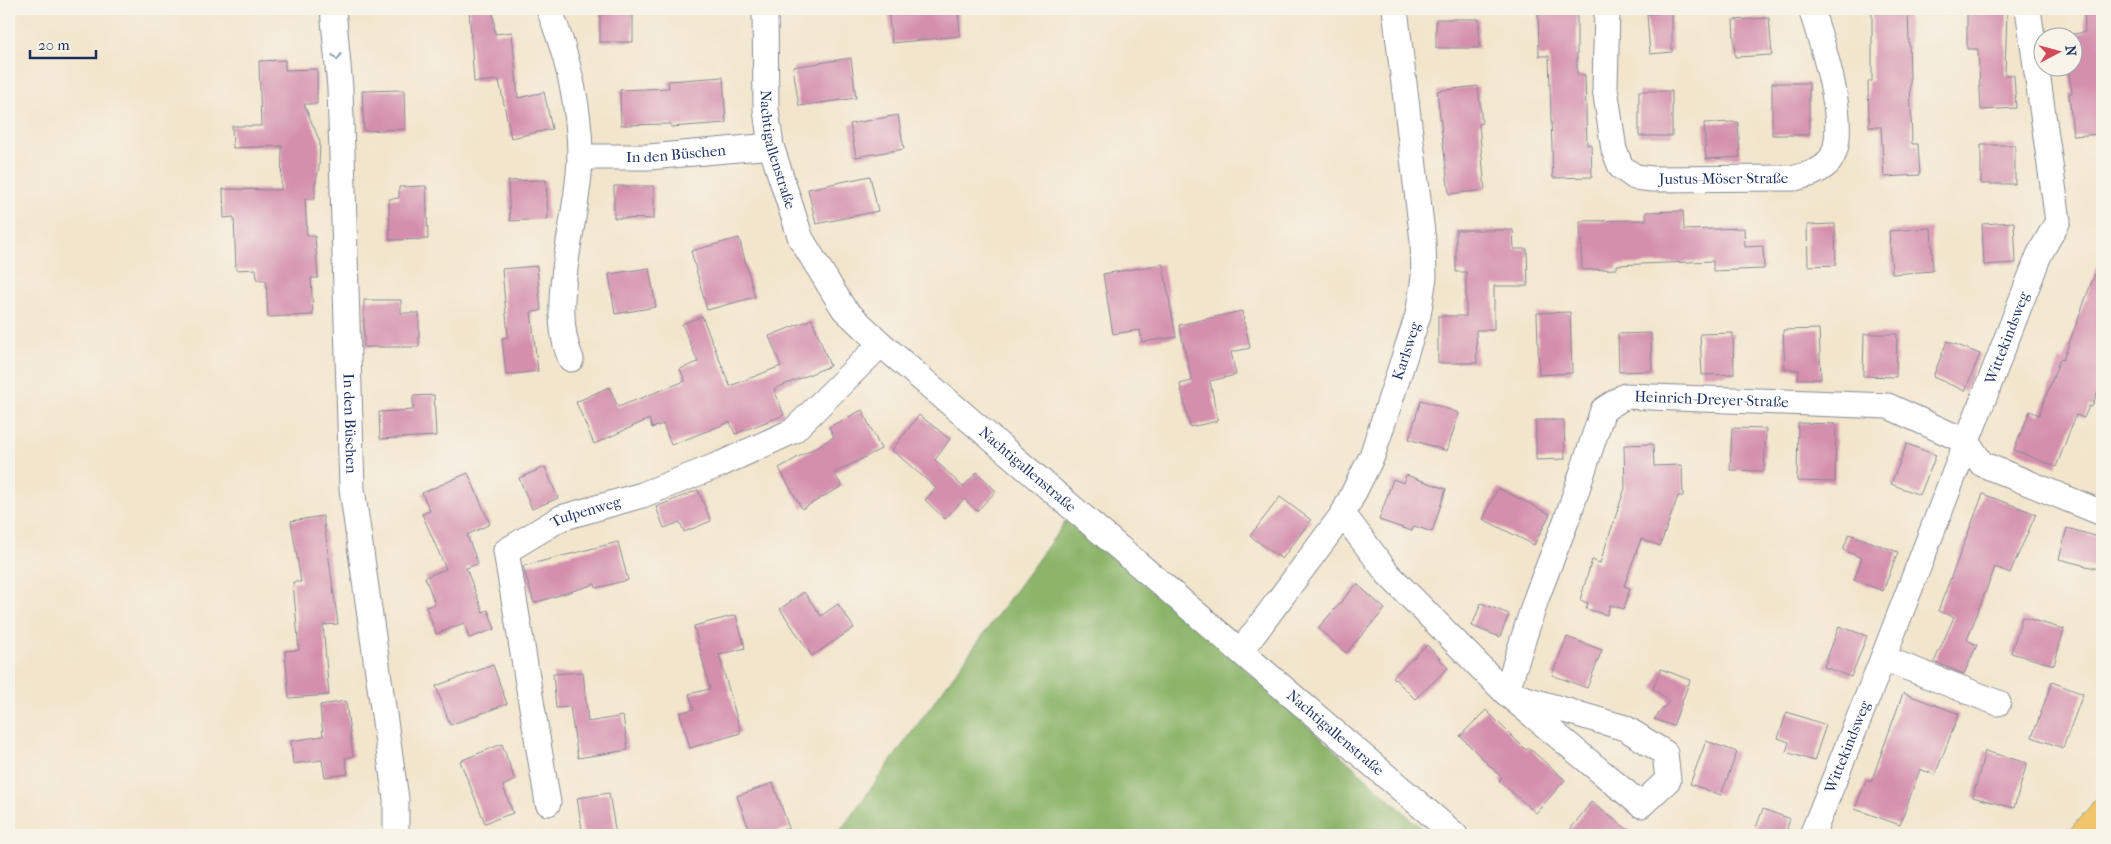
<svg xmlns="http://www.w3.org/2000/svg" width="2111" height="844" viewBox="0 0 2111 844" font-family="'IM FELL French Canon',serif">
  <rect width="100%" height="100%" fill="#f7f3e8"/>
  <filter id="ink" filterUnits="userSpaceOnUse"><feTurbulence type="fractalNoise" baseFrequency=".02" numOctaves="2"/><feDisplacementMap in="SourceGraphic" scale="10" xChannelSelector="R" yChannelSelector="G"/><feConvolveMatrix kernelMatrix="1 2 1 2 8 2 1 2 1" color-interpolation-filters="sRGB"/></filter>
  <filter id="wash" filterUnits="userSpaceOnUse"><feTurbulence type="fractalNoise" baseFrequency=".0096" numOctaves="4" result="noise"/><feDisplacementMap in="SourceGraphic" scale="20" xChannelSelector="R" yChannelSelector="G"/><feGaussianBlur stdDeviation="1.12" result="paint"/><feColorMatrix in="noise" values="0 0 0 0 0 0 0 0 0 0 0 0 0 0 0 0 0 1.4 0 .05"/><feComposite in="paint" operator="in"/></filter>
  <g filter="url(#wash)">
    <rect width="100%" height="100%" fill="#f2e5cc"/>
    <path fill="#8cb56b" stroke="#547264" d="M1072 513 1429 835H837Z"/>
    <g id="blocks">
      <path fill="#d48fad" d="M469 9H493L495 34 512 32 518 98 544 92 552 129 511 138 499 80 474 82Z
        M600 9H633V42H600Z
        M888 9H958L960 36 892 43Z
        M1538 9H1577V75H1585L1587 145 1591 144 1592 177 1553 178 1549 56H1539Z
        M1872 9H1908L1912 144H1918L1920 175 1884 177 1881 127H1869L1868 81H1872Z
        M1967 9H2007L2005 75H2014L2016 108 1981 110 1978 49H1967Z
        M2084 9H2102V134L2073 136 2069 93H2072L2068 68H2074V38L2062 36 2085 32Z
        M1672 12V52L1650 54 1647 14Z
        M1769 18 1772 55 1735 57 1733 20Z
        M1436 19H1479V48H1436Z
        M851 58 856 98 799 106 793 67Z
        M285 60V70L317 69V104H304L320 142 319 167 315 185V199H305L307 236H315L318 278H311L313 315 268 317 266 280H257L256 269 236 270 234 217 224 218 223 189 281 190 282 146 233 148 232 126H261L259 61Z
        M723 77 726 123 671 127V124L621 125 620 90 669 88 668 81Z
        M1772 83H1809V135H1772Z
        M1478 86 1482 123 1479 124 1485 190 1449 194 1437 91Z
        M404 90 405 129 364 131 362 91Z
        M1639 91H1672V136H1639Z
        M898 115 904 149 856 157 850 124Z
        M1738 122 1740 157 1706 159 1704 123Z
        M1981 145H2015V184H1981Z
        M870 176 878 211 816 224 808 189Z
        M546 180 548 219 510 221 508 181Z
        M426 186 428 239 390 240 389 199 399 198V187Z
        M614 186H654V219L614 218Z
        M1683 211 1684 230 1744 228 1745 247 1763 246 1764 269 1713 271V261L1617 265V269L1582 270 1580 221 1646 220V212Z
        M2014 222 2016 263 1984 265 1982 224Z
        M1835 224 1836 265 1808 266 1807 225Z
        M1931 228 1933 271 1892 274 1889 231Z
        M1456 230H1513L1514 249H1527L1528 286H1494V330H1476L1477 363H1438V316H1466V272H1456Z
        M739 238 755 297 707 310 691 251Z
        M2100 259H2102V380L2092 407 2089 406 2084 418 2076 415 2056 467 2014 450 2030 411 2039 415 2060 359 2063 360Z
        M1163 264 1176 337 1142 342 1140 330 1113 334 1103 274Z
        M537 266 541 311 531 312 538 371 506 375 502 338 508 337 502 269Z
        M649 268 656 307 615 314 609 274Z
        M364 300H401V313H419V347H364Z
        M1242 311 1250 348 1231 352 1236 375 1210 381 1218 421 1190 427 1180 384 1192 381 1179 325Z
        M1570 312 1572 373 1539 375 1537 313Z
        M702 316 730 386 781 366 769 336 812 319 830 366 774 389 784 415 735 434 730 422 671 445 663 424 652 428 649 419 594 444 576 402 609 387 618 407 685 381 680 369 698 362 682 324Z
        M1819 329 1821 379H1798L1799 370 1785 369 1783 330Z
        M1651 333 1652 371 1619 372 1618 334Z
        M1733 333 1734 374 1702 375 1700 334Z
        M1864 334H1897L1896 377 1863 376Z
        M1947 341 1980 354 1965 391 1933 377Z
        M434 395 436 436 380 439 379 412 413 410V396Z
        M1421 400 1459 413 1447 451 1409 439Z
        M862 410 881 449 834 473 842 486 802 509 779 468 834 437 829 427Z
        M919 415 950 439 935 460 963 487 977 472 996 491 977 511 964 499 945 519 925 500 936 488 892 450Z
        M1536 420H1564L1565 459 1536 460Z
        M1798 423 1836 424 1835 482 1797 481Z
        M1732 428 1766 429 1764 471 1730 470Z
        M1653 444 1654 466 1682 465 1683 496H1678L1660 546 1641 539 1624 586 1630 588 1624 609 1610 605 1607 615 1586 609 1588 603 1580 600 1592 560 1600 563 1625 488 1624 445Z
        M1907 444 1936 455 1920 495 1891 484Z
        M545 467 558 498 532 509 519 478Z
        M468 473 490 524 467 535 478 564 466 568 483 612 488 610 495 629 469 638 464 623 436 634 426 607 435 604 425 577 446 569 422 514 430 511 422 493Z
        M1406 475 1446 489 1432 532 1414 526 1412 531 1379 520 1393 479 1404 483Z
        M1498 488 1550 514 1534 545 1483 519Z
        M698 490 711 521 684 532 680 522 664 528 656 507Z
        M1983 494 2036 514 2010 573 1995 567 1967 640 1977 645 1964 674 1934 662 1954 617 1938 611Z
        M1280 497 1311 520 1282 559 1250 536Z
        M323 516 338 624 323 625 329 695 289 698 285 651 299 650 293 582H301L291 521Z
        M2067 528 2102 538V570L2059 559Z
        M1849 534 1898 552 1883 591 1854 580 1862 558 1843 550Z
        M618 542 628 580 596 588 595 584 534 603 523 566Z
        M1357 584 1385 609 1346 653 1318 628Z
        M804 592 821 616 838 604 854 628 812 656 780 609Z
        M1481 603 1509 614 1500 637 1472 626Z
        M736 615 745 648 719 655 741 733 690 748 680 713 694 709 689 694 710 689 694 626Z
        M2022 617 2064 629 2054 665 2011 653Z
        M1839 626 1867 636 1851 677 1824 667Z
        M1567 637 1602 650 1587 688 1552 675Z
        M1427 645 1448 668 1415 699 1393 677Z
        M493 665 507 704 450 725 436 686Z
        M1661 669 1690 680 1673 726 1654 719 1669 701 1653 688Z
        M583 672 588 722 623 716 628 750 578 758 570 707 556 708 553 674Z
        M2052 682 2083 694 2063 748 2032 737Z
        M1903 693 1959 714 1935 775 1920 769 1900 825 1855 809 1866 780 1871 782Z
        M346 701 353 756 345 758 348 774 325 777 322 760 293 764 291 741 323 736 320 705Z
        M1486 710 1526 750 1529 748 1565 780 1536 813 1499 781 1502 778 1460 736Z
        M1787 712 1826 725 1814 761 1786 752 1789 742 1778 738Z
        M1706 741 1737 752 1721 795 1690 784Z
        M502 744 515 780 503 786 513 813 485 823 460 761Z
        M1985 751 2027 763 2014 808 1973 797Z
        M773 783 789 828 767 835H751L737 796Z
        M609 793 616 835H583L577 798Z
        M1591 802 1635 835H1566Z
        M1763 809 1790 819 1785 835H1753Z"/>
    </g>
  </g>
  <g filter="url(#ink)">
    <use href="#blocks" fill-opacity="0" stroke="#868a95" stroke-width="1"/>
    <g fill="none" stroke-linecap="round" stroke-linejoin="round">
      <g stroke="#868a95" stroke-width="27">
        <g id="minor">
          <path id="s1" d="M333 9 340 88 352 489 396 799V835"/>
          <path d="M549 9C567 54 580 107 580 156 580 216 546 305 571 359"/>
          <path id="s2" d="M765 9 766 110 771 146 801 239 844 309 881 344 1455 835"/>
          <path id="s3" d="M1607 9 1605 88 1614 150 1621 167 1635 177 1652 179 1795 178C1807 175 1820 172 1829 162 1852 132 1822 42 1811 9"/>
          <path id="s4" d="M580 157H649L771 146"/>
          <path id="s5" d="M1343 514 1388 574 1506 693 1641 805 1668 780 1665 753 1625 728 1506 693 1537 596 1568 516 1603 410 1625 396 1888 406 1967 442 1982 464 2102 513"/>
          <path id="s6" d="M1241 651 1343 514 1372 456 1418 315 1424 277 1423 241 1395 9"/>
          <path d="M1883 658 1998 703"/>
          <path id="s7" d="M548 803 506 551 561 518 642 495 721 464 793 431 881 344"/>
          <path id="s8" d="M1812 835 1883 658 2039 255 2058 221 2028 9"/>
        </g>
      </g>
      <g stroke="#868a95" stroke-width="29">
        <path id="major" d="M2083 835 2102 813"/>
      </g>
      <use href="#minor" stroke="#fff" stroke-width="25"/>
      <use href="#major" stroke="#f0c469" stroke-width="28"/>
    </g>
    <defs><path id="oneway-chevron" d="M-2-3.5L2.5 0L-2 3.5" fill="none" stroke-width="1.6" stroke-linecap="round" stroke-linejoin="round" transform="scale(1.25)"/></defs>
    <use stroke="#8d97ae" href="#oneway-chevron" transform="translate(337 57) rotate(85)"/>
  </g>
  <g text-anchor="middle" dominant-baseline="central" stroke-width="4" stroke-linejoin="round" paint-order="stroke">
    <g font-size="15" fill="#1b2f5e" stroke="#f7f3e8">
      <text stroke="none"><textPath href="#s2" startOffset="142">Nachtigallenstraße</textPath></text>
      <text stroke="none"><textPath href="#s4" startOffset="96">In den Büschen</textPath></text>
      <text stroke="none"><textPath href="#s3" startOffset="266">Justus-Möser-Straße</textPath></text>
      <text stroke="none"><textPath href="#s8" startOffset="534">Wittekindsweg</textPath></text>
      <text stroke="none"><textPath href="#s6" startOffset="346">Karlsweg</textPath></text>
      <text stroke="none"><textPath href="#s5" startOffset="1065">Heinrich-Dreyer-Straße</textPath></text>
      <text stroke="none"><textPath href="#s1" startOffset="415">In den Büschen</textPath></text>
      <text stroke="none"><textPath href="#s2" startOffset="561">Nachtigallenstraße</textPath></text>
      <text stroke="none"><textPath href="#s7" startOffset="345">Tulpenweg</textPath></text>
      <text stroke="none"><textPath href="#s2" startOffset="966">Nachtigallenstraße</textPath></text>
      <text stroke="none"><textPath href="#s8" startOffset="95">Wittekindsweg</textPath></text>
    </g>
  </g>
  <rect width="2111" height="844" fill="none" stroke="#f7f3e8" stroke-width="30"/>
  <g transform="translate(2058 52) rotate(84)"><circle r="24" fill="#f7f3e8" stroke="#9fa5b1"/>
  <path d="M0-4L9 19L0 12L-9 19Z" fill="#d1495b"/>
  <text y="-8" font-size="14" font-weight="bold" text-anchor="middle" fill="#1b2f5e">N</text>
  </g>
  <path d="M30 50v8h66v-8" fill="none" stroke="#1b2f5e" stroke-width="2.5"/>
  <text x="38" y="50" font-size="15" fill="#1b2f5e" stroke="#f7f3e8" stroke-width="4" paint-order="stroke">20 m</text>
</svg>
